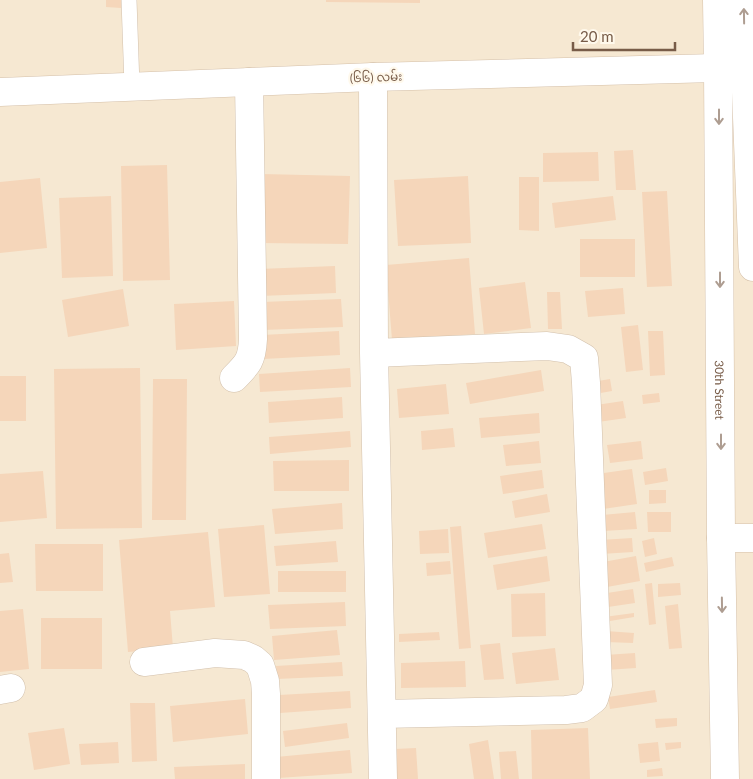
<svg xmlns="http://www.w3.org/2000/svg" width="753" height="779" viewBox="0 0 753 779" font-family="Lato,'Noto Sans Myanmar',sans-serif">
  <rect width="100%" height="100%" fill="#fef6e4"/>
  <path fill="#f6e8d2" d="M0 0H746L753 64V779H0Z"/>
  <path fill="#f5d6ba" d="M106 0H121V8L106 7Z
    M326 0H420V3L326 2Z
    M633 150 636 190H616L614 151Z
    M598 152 599 181 543 182V153Z
    M167 165 170 280 123 281 121 166Z
    M261 174 350 176 348 244 260 243Z
    M468 176 471 243 398 246 394 180Z
    M519 177H539V231L519 230Z
    M40 178 47 248 0 253V182Z
    M667 191 672 286 647 287 642 192Z
    M111 196 113 276 62 278 59 198Z
    M613 196 616 220 555 228 552 203Z
    M580 239H635V277H580Z
    M469 258 475 334 392 340 386 265Z
    M335 266 336 293 260 296 259 269Z
    M525 282 531 328 484 334 479 288Z
    M623 288 625 314 588 317 585 291Z
    M123 289 129 326 68 337 62 300Z
    M547 292H560L562 329H548Z
    M341 299 343 327 263 330 262 302Z
    M234 301 236 346 176 350 174 304Z
    M638 325 643 370 626 372 621 327Z
    M339 331 340 355 263 359 262 335Z
    M648 331H663L665 375 650 376Z
    M140 368 142 528 56 529 54 369Z
    M350 368 351 387 260 392 259 374Z
    M541 370 544 391 470 404 466 383Z
    M0 376H26V421H0Z
    M153 379H187L186 520H152Z
    M610 379 612 391 595 394 592 382Z
    M446 384 449 414 399 418 397 389Z
    M659 393 660 402 643 404 642 395Z
    M342 397 343 418 269 423 268 402Z
    M623 401 626 418 598 422 596 405Z
    M539 413 540 433 481 438 479 418Z
    M453 428 455 447 422 450 421 431Z
    M350 431 351 447 270 454 269 437Z
    M539 441 541 463 506 466 503 445Z
    M641 441 643 459 610 463 607 445Z
    M349 460V491H274L273 461Z
    M666 468 668 481 645 485 643 472Z
    M632 469 637 504 603 509 597 474Z
    M542 470 544 488 503 494 500 476Z
    M43 471 47 518 0 522V474Z
    M649 490H666V503L649 504Z
    M547 494 550 512 515 518 512 501Z
    M342 503 343 529 275 534 272 509Z
    M635 512 637 529 603 531 602 515Z
    M647 512H671V532H648Z
    M542 524 546 549 488 558 484 533Z
    M264 525 270 594 224 597 218 529Z
    M461 526 471 648 459 649 450 527Z
    M448 529 449 553 420 554 419 531Z
    M208 532 215 607 170 611 173 648 128 652 119 540Z
    M632 538 633 552 601 554 600 540Z
    M654 538 657 554 645 557 642 541Z
    M336 541 338 562 276 566 274 546Z
    M35 544H103V591H36Z
    M9 553 13 582 0 583V554Z
    M547 556 550 581 497 590 493 565Z
    M636 556 640 581 607 587 603 562Z
    M672 557 674 566 646 572 644 563Z
    M450 561 451 574 427 576 426 563Z
    M278 571H346V592H278Z
    M652 583 656 624 649 625 645 584Z
    M680 583 681 595 658 597V584Z
    M633 589 635 603 608 607 607 593Z
    M545 593 546 636 512 637 511 594Z
    M345 602 346 626 270 629 268 605Z
    M678 604 682 648 669 649 665 606Z
    M23 609 29 669 0 672V611Z
    M634 613V617L604 622V617Z
    M41 618H102V669H41Z
    M337 630 340 655 274 660 272 636Z
    M606 631 634 633 633 643 605 642Z
    M439 632 440 640 399 642V634Z
    M500 643 504 679 484 680 480 645Z
    M555 648 559 680 516 684 512 653Z
    M635 653 636 668 606 670 605 655Z
    M465 661 466 687 401 688V663Z
    M342 662 343 676 277 679 276 666Z
    M655 690 657 702 610 709 608 697Z
    M350 691 351 708 280 713 279 695Z
    M245 699 248 734 173 742 170 706Z
    M130 703H155L157 761 132 762Z
    M677 718V726L656 728 655 719Z
    M347 723 349 738 285 747 283 731Z
    M64 728 70 764 34 770 28 733Z
    M588 728 590 779H532L531 730Z
    M488 740 494 779H474L469 744Z
    M118 742 119 763 81 765 79 744Z
    M658 742 660 761 640 763 638 744Z
    M681 742V748L666 750 665 743Z
    M416 748 418 779H396L395 749Z
    M350 750 352 773 278 778 276 757Z
    M516 751 519 779H501L499 752Z
    M245 764V779H175L174 767Z
    M662 768 663 776 647 777V770Z"/>
  <g fill="none" stroke-linecap="round" stroke-linejoin="round">
    <g stroke="#d2c0ac" stroke-width="16">
      <path id="lane" d="M129 0 132 86"/>
    </g>
    <g stroke="#d2c0ac" stroke-width="29">
      <path id="street" d="M373 77 374 353 383 779
        M374 353 547 346 568 349 584 358 586 383 598 685 594 699 582 708 566 710 382 714
        M234 378C248 364 252 360 253 339L249 82
        M144 662 215 653 244 655 253 659 260 665 265 681 266 694V779
        M0 690 11 688"/>
    </g>
    <g stroke="#d5c0a9" stroke-width="29">
      <g id="secondary">
        <path id="s1" d="M717 0 718 68 721 538 725 779"/>
        <path d="M743 0 745 67 753 267"/>
        <path d="M0 92 373 77 753 67"/>
        <path d="M721 538H753"/>
      </g>
    </g>
    <use href="#lane" stroke="#fff" stroke-width="15"/>
    <use href="#street" stroke="#fff" stroke-width="28"/>
    <use href="#secondary" stroke="#fff" stroke-width="28"/>
  </g>
  <defs><path id="oneway-shaft" d="M-6 0H5M1.5-3L5.5 0L1.5 3" fill="none" stroke-width="1.6" stroke-linecap="round" stroke-linejoin="round" transform="scale(1.25)"/></defs>
  <g stroke="#ae9d91">
    <use href="#oneway-shaft" transform="translate(744 16) rotate(-91)"/>
    <use href="#oneway-shaft" transform="translate(719 117) rotate(90)"/>
    <use href="#oneway-shaft" transform="translate(720 280) rotate(90)"/>
    <use href="#oneway-shaft" transform="translate(721 442) rotate(90)"/>
    <use href="#oneway-shaft" transform="translate(722 605) rotate(89)"/>
  </g>
  <g text-anchor="middle" dominant-baseline="central" stroke-width="4.5" stroke-linejoin="round" paint-order="stroke">
    <g font-size="12" fill="#785c48" stroke="#fff9ec">
      <text transform="translate(376 77) rotate(-2)">(၆၆) လမ်း</text>
      <text stroke="none"><textPath href="#s1" startOffset="390">30th Street</textPath></text>
    </g>
  </g>
  <path d="M573 42v8h102v-8" fill="none" stroke="#785c48" stroke-width="2.5"/>
  <text x="580" y="42" font-size="15" fill="#785c48" stroke="#fff9ec" stroke-width="4" paint-order="stroke">20 m</text>
</svg>
